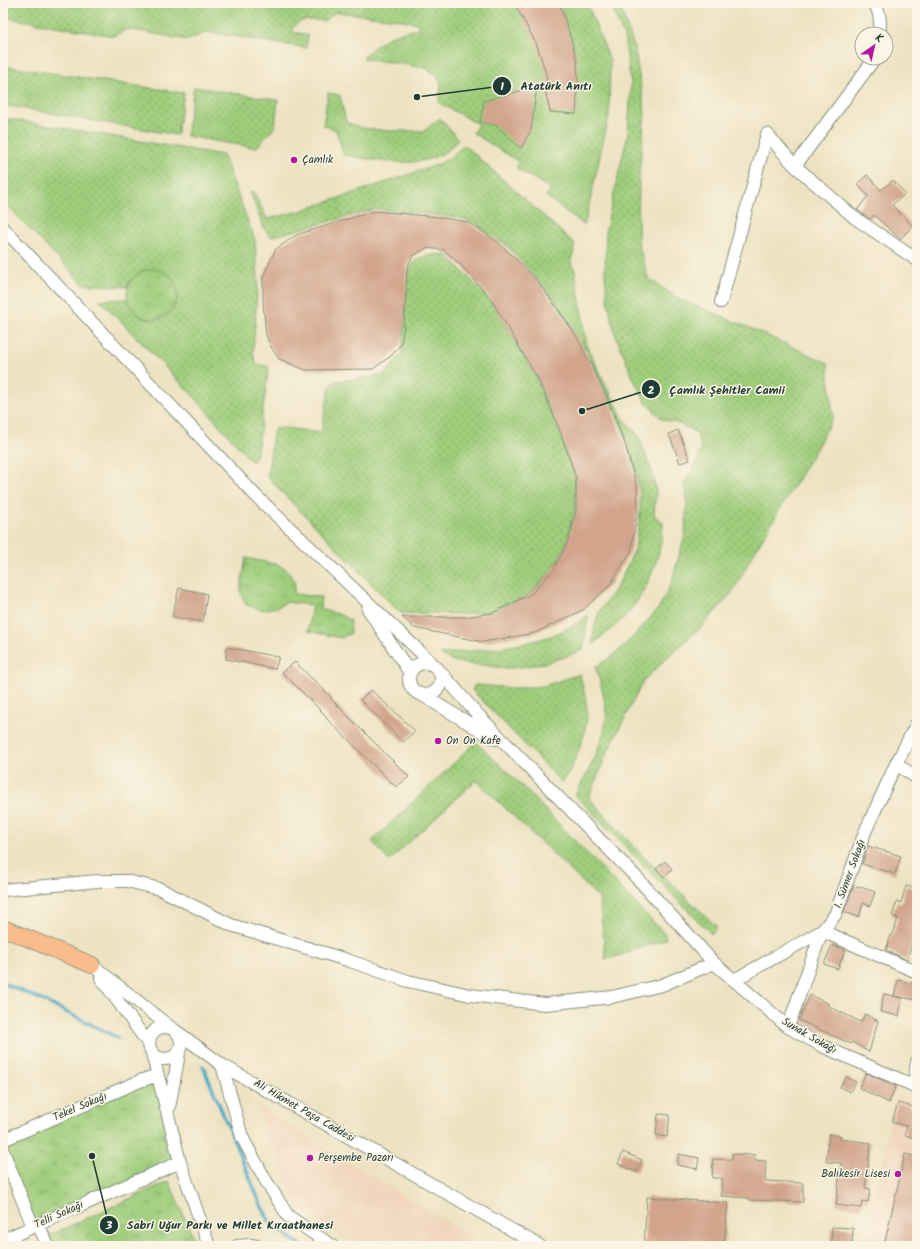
<svg xmlns="http://www.w3.org/2000/svg" width="920" height="1249" viewBox="0 0 920 1249" font-family="Kalam,sans-serif">
  <defs>
    <pattern id="grass-dots" width="8" height="8" patternUnits="userSpaceOnUse"><rect width="8" height="8" fill="#9fce7c"/><path d="M2 2h.1M6 6h.1" fill="none" stroke="#81a866" stroke-width="1.8" stroke-linecap="round"/></pattern>
    <pattern id="park-tufts" width="24" height="20" patternUnits="userSpaceOnUse"><rect width="24" height="20" fill="#9fce7c"/><path d="M3 7l-1-3M5 7V3M7 7l1-3M15 17l-1-3M17 17v-4M19 17l1-3" fill="none" stroke="#81a866"/></pattern>
  </defs>
  <rect width="100%" height="100%" fill="#fcf5e5"/>
  <filter id="ink" filterUnits="userSpaceOnUse"><feTurbulence type="fractalNoise" baseFrequency=".025" numOctaves="2"/><feDisplacementMap in="SourceGraphic" scale="8" xChannelSelector="R" yChannelSelector="G"/><feConvolveMatrix kernelMatrix="1 2 1 2 8 2 1 2 1" color-interpolation-filters="sRGB"/></filter>
  <filter id="wash" filterUnits="userSpaceOnUse"><feTurbulence type="fractalNoise" baseFrequency=".012" numOctaves="4" result="noise"/><feDisplacementMap in="SourceGraphic" scale="16" xChannelSelector="R" yChannelSelector="G"/><feGaussianBlur stdDeviation="0.9" result="paint"/><feColorMatrix in="noise" values="0 0 0 0 0 0 0 0 0 0 0 0 0 0 0 0 0 1.4 0 .05"/><feComposite in="paint" operator="in"/></filter>
  <g filter="url(#wash)">
    <rect width="100%" height="100%" fill="#ede3c2"/>
    <path fill="#f0d6bc" d="M895 1095 917 1102V1246H866Z
      M256 1105 486 1246H357L299 1211Z"/>
    <path fill="url(#grass-dots)" stroke="#5f8658" d="M3 3H587L610 61 609 115 586 219 584 225 546 196 551 189 516 168 519 163 513 158 473 133 478 124 439 103 441 83 436 75 426 68 363 58C376 43 395 31 415 30L420 24 398 19 335 12 324 21C313 20 295 17 292 32L308 35 306 48 207 32 188 40 128 29 113 36 3 17Z
      M610 3H619L635 50 645 112 639 176 638 242 648 278 679 299 755 330 828 363 833 417 816 449 752 556 734 590 701 628 672 653 644 680 607 753 589 798 645 858 717 927 711 934 575 795C588 772 602 747 606 721 608 708 600 679 595 667L613 656 634 636 659 608 671 584 685 535 687 499 684 483 696 464 701 449 697 433 680 424 662 419 646 403 634 380 615 334 608 302 605 275 606 228 628 133 631 84 624 36Z
      M5 66 184 93 177 135 3 105V67Z
      M194 87 278 100 275 127 256 148 186 136Z
      M328 93 340 95 346 122 362 128 390 131H424L440 118 458 139C455 143 452 147 448 150 419 171 376 160 344 155L336 130 323 125Z
      M3 118 223 155 255 240 258 279 253 353 256 364 269 367 257 452 252 462 195 398 100 300 127 299C129 304 132 307 137 311 139 313 143 317 146 319 162 325 175 309 178 296L130 280 127 287 83 284 3 201Z
      M464 145 575 244 571 264 575 270 587 346 623 418 638 435 652 472 656 491 654 515 663 523C662 551 652 580 635 604 626 618 606 633 593 644L594 629 599 612 619 583 635 549 640 513V492L628 444 617 416 587 352 571 325 546 289 505 244 469 220 454 217 376 209 271 237 264 229 250 192 253 191 267 219 300 211 437 165 448 159Z
      M446 254 490 300 537 379 558 429 575 478V510L566 544 553 569 530 594 492 612 465 614 400 613 267 477 274 429 286 428 321 433 330 386 335 381 361 379 386 374 402 353 409 270 417 259 432 255Z
      M588 616 583 650C559 660 534 667 508 668 499 668 490 666 481 665 466 664 452 663 440 654 479 650 532 647 567 629 574 625 581 620 588 616Z
      M580 674C582 685 586 697 587 708 588 731 576 764 562 783L472 690 475 685 513 688 543 686Z
      M476 742 524 788 665 934 666 939 606 960 599 898 476 780 389 861 372 841Z"/>
    <path fill="url(#park-tufts)" stroke="#5f8658" d="M127 294a25 25 0 1 1 50 0a25 25 0 1 1-50 0Z
      M246 558 275 564 286 569 295 581 294 594 321 597 320 609 341 615 350 621 351 633 341 638 308 631 312 605 286 602 278 607 263 610 246 605 240 591Z
      M159 1078 180 1162 33 1227 3 1140Z
      M169 1181 197 1246H53L48 1236Z"/>
    <g fill="none" stroke-linecap="round" stroke-linejoin="round">
      <path stroke="#44a7c4" stroke-width="3.5" d="M3 983 42 1000 118 1038
        M203 1066 261 1205 271 1224 302 1246"/>
    </g>
    <g id="blocks">
      <path fill="#d2a48b" d="M514 3H558L562 10 571 39 577 61 578 81 576 114 550 112 544 84 547 83 546 74 537 45Z
        M537 86 531 130 521 148 495 125 480 122 484 101Z
        M867 175 881 190 893 180 905 194 892 205 913 226 900 239 874 215 870 219 857 210 868 196 857 184Z
        M374 211 438 217 467 222 497 241 515 258 538 282 558 309 577 337 606 394 625 444 637 486 638 506 631 551 610 585 583 610 535 633 483 642 414 628 402 617H465L492 613 531 594 554 569 567 544 576 511V478L559 428 538 379 491 299 463 267 444 250 426 248 412 257 407 268 404 326 401 344 392 355 373 369 306 370 279 359 271 347 266 335 263 302V277L275 250 296 235Z
        M678 430 690 460 680 463 669 434Z
        M179 588 207 594 203 622 172 617Z
        M226 647 279 657 275 669 226 659Z
        M295 662 332 698 331 699 409 777 396 787 326 718 327 717 282 672Z
        M371 690 415 731 403 742 360 700Z
        M868 846 901 856 895 874 862 864Z
        M665 861 672 869 664 877 656 869Z
        M854 885 875 892 870 906 863 903 859 917 844 912Z
        M906 886 917 889V927L907 960 886 950 891 935H893L898 918 892 916 897 901 901 903Z
        M832 945 845 950 838 969 824 964Z
        M898 980 917 984 916 1000 894 996Z
        M884 994 902 998 899 1016 880 1012Z
        M810 995 829 1004 828 1006 861 1022 865 1014 878 1021 869 1052 852 1042 851 1044 799 1020Z
        M866 1073 896 1086 889 1103 859 1088Z
        M846 1077 856 1082 850 1092 840 1087Z
        M898 1103 917 1108V1139L905 1135 907 1126 892 1122Z
        M658 1114 670 1115 667 1137 656 1135Z
        M829 1134 841 1136 840 1139 871 1143 865 1188 870 1189 868 1202 862 1201 861 1208 836 1205 841 1163 826 1162Z
        M623 1152 642 1160 637 1172 618 1164Z
        M679 1154 699 1158 697 1169 677 1165Z
        M732 1154 755 1155 754 1160 766 1161 765 1181 803 1183V1202L749 1200V1198L721 1196 722 1178H712L713 1159 732 1160Z
        M905 1154 917 1157V1246H884Z
        M647 1197 728 1203 724 1246H644Z
        M832 1227 853 1228 852 1246H831Z"/>
    </g>
  </g>
  <g filter="url(#ink)">
    <use href="#blocks" fill-opacity="0" stroke="#86907b" stroke-width="1"/>
    <g fill="none" stroke-linecap="round" stroke-linejoin="round">
      <g stroke="#86907b" stroke-width="14">
        <path id="minor" d="M874 3C880 11 881 24 879 34
          M795 166 875 58
          M3 228 257 497 437 668 478 715 639 880 714 963 788 1027 822 1046 917 1087
          M721 302 767 134 795 166 855 218 917 260
          M368 609 410 673
          M409 679a16 16 0 1 1 32 0a16 16 0 1 1-32 0Z
          M417 692 495 739
          M896 764 917 778
          M3 890 98 881H127L160 889 231 925 347 960 408 981 470 995 545 1004 612 997 662 985 714 963
          M92 965 171 1028
          M101 978 148 1043
          M734 980 822 931 835 915 865 832 896 764 917 723
          M149 1043a16 16 0 1 1 32 0a16 16 0 1 1-32 0Z
          M788 1027 822 931 917 972
          M176 1031 222 1065 540 1246
          M152 1053 180 1162 209 1246
          M222 1065 242 1137 266 1181 288 1216 332 1246
          M914 1086 917 1062
          M169 1108 180 1048
          M3 1140 140 1081 158 1075
          M3 1151 33 1227
          M38 1224 48 1246
          M3 1240 180 1162
          M237 1246 251 1245 257 1246"/>
      </g>
      <g stroke="#86907b" stroke-width="18">
        <path id="major" d="M3 928 92 965"/>
      </g>
      <use href="#minor" stroke="#fff" stroke-width="12"/>
      <use href="#major" stroke="#f9bc8a" stroke-width="16"/>
    </g>
  </g>
  <g fill="#b5179e" stroke="#fcf5e5" stroke-width="1.5">
    <circle cx="294" cy="160" r="4"/>
    <circle cx="438" cy="741" r="4"/>
    <circle cx="310" cy="1158" r="4"/>
    <circle cx="898" cy="1174" r="4"/>
  </g>
  <g text-anchor="middle" dominant-baseline="central" stroke-width="3" stroke-linejoin="round" paint-order="stroke">
    <g font-size="11" fill="#1f3d34" stroke="#fcf5e5" text-anchor="start">
      <text x="302" y="160">Çamlık</text>
      <text x="446" y="741">On On Kafe</text>
      <text x="318" y="1158">Perşembe Pazarı</text>
      <text x="890" y="1174" text-anchor="end">Balıkesir Lisesi</text>
    </g>
    <g font-size="11" fill="#1f3d34" stroke="#fcf5e5">
      <text transform="translate(850 874) rotate(-70)">1. Sümer Sokağı</text>
      <text transform="translate(809 1036) rotate(30)">Sunak Sokağı</text>
      <text transform="translate(80 1107) rotate(-23)">Tekel Sokağı</text>
      <text transform="translate(304 1111) rotate(30)">Ali Hikmet Paşa Caddesi</text>
      <text transform="translate(59 1215) rotate(-24)">Telli Sokağı</text>
    </g>
  </g>
  <path fill="none" stroke="#1f3d34" stroke-width="1.5" d="M417 97L502 86M582 411L651 389M92 1156L109 1225"/>
  <g fill="#1f3d34" stroke="#fcf5e5" stroke-width="1.5">
    <circle cx="417" cy="97" r="4"/>
    <circle cx="582" cy="411" r="4"/>
    <circle cx="92" cy="1156" r="4"/>
    <circle cx="502" cy="86" r="10"/>
    <circle cx="651" cy="389" r="10"/>
    <circle cx="109" cy="1225" r="10"/>
  </g>
  <g font-size="12" text-anchor="middle" font-weight="bold" fill="#fff">
    <text x="502" y="90">1</text>
    <text x="651" y="394">2</text>
    <text x="109" y="1229">3</text>
  </g>
  <g font-size="12" text-anchor="middle" font-weight="bold" fill="#1f3d34" stroke="#fcf5e5" stroke-width="3" stroke-linejoin="round" paint-order="stroke">
    <text x="556" y="90">Atatürk Anıtı</text>
    <text x="727" y="394">Çamlık Şehitler Camii</text>
    <text x="230" y="1229">Sabri Uğur Parkı ve Millet Kıraathanesi</text>
  </g>
  <rect width="920" height="1249" fill="none" stroke="#fcf5e5" stroke-width="16"/>
  <g transform="translate(874 46) rotate(34)"><circle r="19" fill="#fcf5e5" stroke="#a4ab9e"/>
  <path d="M0-3L7 15L0 10L-7 15Z" fill="#b5179e"/>
  <text y="-6" font-size="11" font-weight="bold" text-anchor="middle" fill="#1f3d34">K</text>
  </g>
</svg>
